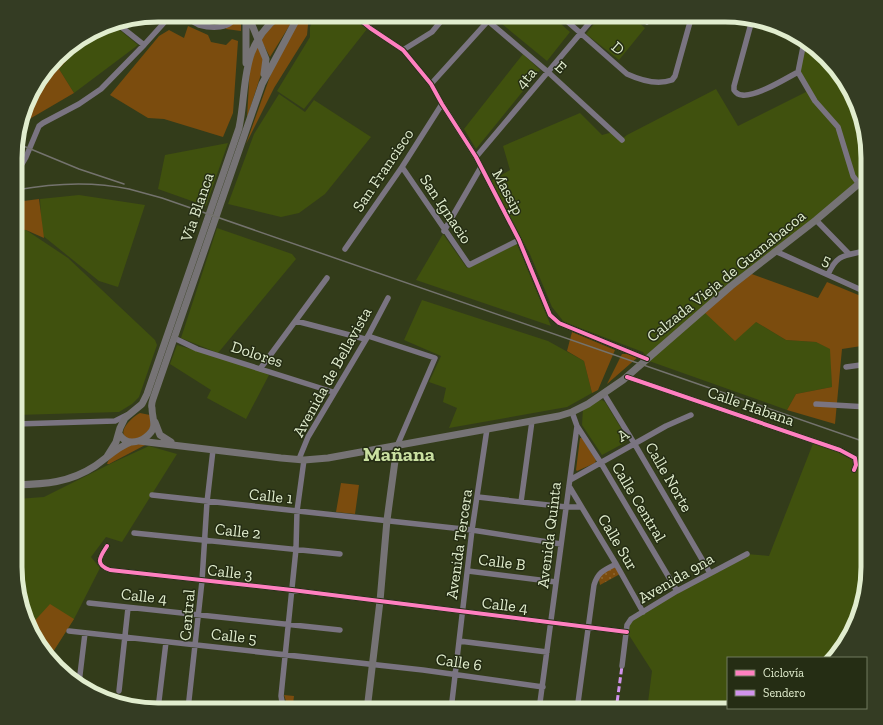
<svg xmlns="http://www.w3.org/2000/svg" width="883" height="725" viewBox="0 0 883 725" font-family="'Zilla Slab',serif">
  <defs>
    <pattern id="park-dots" width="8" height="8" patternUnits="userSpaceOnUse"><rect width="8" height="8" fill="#7b4c0e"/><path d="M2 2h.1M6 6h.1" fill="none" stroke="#8d6630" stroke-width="1.8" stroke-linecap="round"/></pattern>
  </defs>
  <rect width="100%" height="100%" fill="#333c1a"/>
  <path fill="#40510e" d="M315 15H349L367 29 304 109 277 91 310 37V27Z
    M491 15H551L570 32 547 61Z
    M601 15H630L645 28 619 60 586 34Z
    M111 23 138 45 74 93 59 69 88 37Z
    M805 43 826 57 857 103 868 158V177L749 273 709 310 704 312 756 322 786 340 816 342 831 349 832 387 796 394 787 410 649 361 643 352 564 322 552 307 529 252 514 226 491 181 510 170 503 146 580 113 602 135 613 132 622 139 627 135 716 89 738 126 806 92 798 72Z
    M523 54 540 70 476 149 464 129Z
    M279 94 305 112 314 100 371 137 325 194 299 213 281 217 228 204 254 134Z
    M228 143 206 206 158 189 165 155Z
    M79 195 145 205 118 287 99 281 42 235 40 199Z
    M217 228 292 254 296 259 218 353 181 338Z
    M16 229 26 230 68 258 155 340 157 345 139 397 132 404 119 412 16 415Z
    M443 234 467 268 517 244 551 326 416 280Z
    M422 300 548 341 584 361 592 393 567 407 449 428 457 408 443 402 446 388 429 382 441 356 404 340Z
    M177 345 260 369 269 375 246 419 207 398 211 390 170 364Z
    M602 400 605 402 627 438 626 442 602 455 582 425 583 409 594 402Z
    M814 441 868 460V576L857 622 833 658H728V708H735L725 710H647L652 671 627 632 631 619 747 554 769 556Z
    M149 446 177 454 122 542 106 537 91 557 100 568 74 619 49 658 30 630 15 576 16 494 17 495V499L44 497 112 463Z"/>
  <path fill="#7b4c0e" d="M228 15H241V31L226 29Z
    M250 15H268C260 21 256 27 250 15Z
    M285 15H296L270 57 261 40 270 28Z
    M302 15H311L308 25 307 35 274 88 246 144 274 65Z
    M188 26 208 35 211 42 226 45 232 39 238 41 233 113 223 137 164 119 148 118 110 95 159 36 169 30 184 38Z
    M88 37 59 69 74 93 21 124 34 87 64 50Z
    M258 45 263 55 264 65 247 118 250 65Z
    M39 199 44 238 26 230 16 229V202Z
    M749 273 818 298 827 282 868 299V345L842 349 835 424 787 410 796 394 832 387 830 349 816 342 786 340 756 322 735 341 704 312 709 309Z
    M572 332 615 350 598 390 592 393 584 361 567 351Z
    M622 354H629L638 357 607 384Z
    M140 413 150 415C150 418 151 422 151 425 149 433 137 442 129 439 114 434 133 416 140 413Z
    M580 438H582L596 460 595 463 577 471 576 470Z
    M149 443 109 464H107C109 456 122 449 129 445 135 443 143 443 149 443Z
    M341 483 359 485 355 514 336 512Z
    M50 604 74 619 53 652 29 627Z
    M103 694 124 704H125L103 699 97 695Z
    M284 695 294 696 293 704 286 701Z
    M221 701 252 704 259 710H211Z"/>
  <path fill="url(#park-dots)" d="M615 565 620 574 600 585 598 575Z"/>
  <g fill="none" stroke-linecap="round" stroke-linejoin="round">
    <path stroke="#26300d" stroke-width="8" d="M220 710C229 703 240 701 249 710"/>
    <path stroke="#7a7481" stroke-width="5.5" d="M183 15C188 18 193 22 199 25 210 28 233 30 234 15
      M354 15 370 28 403 50 431 84 442 104 476 157 519 240 550 315 559 323 647 359
      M481 15 548 72 622 140
      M560 15 627 74C640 80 658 85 672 80L675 76 692 15
      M639 15 647 22
      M752 20 734 86V90C736 93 738 95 742 95 756 97 785 79 798 72
      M115 22 144 45
      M804 42 798 72 815 101 838 127 853 176 859 184
      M403 50 432 32 446 15
      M431 84 488 21
      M476 157 596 15
      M402 167 469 265 519 240
      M16 174 26 157 39 126 43 123 79 104 101 89 144 45 171 15
      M816 220 849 254
      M444 231 481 167
      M345 249 402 167 442 104
      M775 251 868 293
      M828 275C837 252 848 256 868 250
      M296 321 365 339
      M368 336 435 358 397 446
      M174 338 197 349 333 392
      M846 367 868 364
      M260 369 327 278
      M627 377 840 450 855 458 856 465 854 470
      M604 394 634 443 710 573
      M816 404 868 407
      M16 424 115 421 127 415
      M577 426 601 463 677 591
      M299 459 308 437 368 336 388 298
      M570 480 666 426 691 415
      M569 486 616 564 643 612
      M152 495 472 530 561 544
      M478 497 566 507H581
      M521 502 532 421
      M134 533 340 554
      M107 546C100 557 94 564 110 570L292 590 627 632
      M468 571 556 582
      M89 603 340 630
      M69 631 423 670 543 687
      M459 641 547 652
      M622 666 627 625 631 619 677 591 747 554
      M79 683 85 633
      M119 691 128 608
      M451 706 480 710
      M158 709 166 642
      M188 709 202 581 207 502 213 450
      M291 710C284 708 282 704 281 696L296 549 297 511 304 460
      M451 710 472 530 487 429
      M539 710 577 426 572 412
      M577 710 594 585C598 572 604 570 616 564"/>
    <path stroke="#767375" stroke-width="7" d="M246 15V63
      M248 15 266 59 264 74
      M155 422 160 435 171 442
      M119 434C122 439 126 442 132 442 137 442 142 440 146 437 159 427 152 420 152 408 151 405 152 402 153 399L262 84 299 15
      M139 441 281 458 304 460 328 458 559 416 572 412 588 404 623 380 731 286 816 220 868 176
      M106 458 116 442 120 428 125 418 142 404 147 394 239 128C248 84 239 47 280 15
      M16 485C45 484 69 483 95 466 107 458 117 447 131 442
      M367 710 380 601 387 520 397 446"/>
    <path stroke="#74736e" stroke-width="1.5" d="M16 143 79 169 124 184
      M16 190C54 183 92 181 129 189 140 192 151 195 162 198L868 443"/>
    <path stroke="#d193ec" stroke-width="3" stroke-dasharray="6 3" stroke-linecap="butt" d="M616 710 622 666"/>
    <g stroke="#252d14" stroke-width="6">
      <path id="cycleway" d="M354 15 370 28 403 50 431 84 442 104 476 157 519 240 550 315 559 323 647 359
        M627 377 840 450 855 458 856 465 854 470
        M107 546C100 557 94 564 110 570L292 590 627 632"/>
    </g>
    <use href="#cycleway" stroke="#ff80c0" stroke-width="4"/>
  </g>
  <g text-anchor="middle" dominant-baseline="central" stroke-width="3" stroke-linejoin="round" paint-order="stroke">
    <g font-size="16" fill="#e1edce" stroke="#252d14">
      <text transform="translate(618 48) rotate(41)">D</text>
      <text transform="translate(561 67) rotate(42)">E</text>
      <text transform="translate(526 78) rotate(-50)">4ta</text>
      <text transform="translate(383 170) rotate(-56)">San Francisco</text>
      <text transform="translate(508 192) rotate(62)">Massip</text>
      <text transform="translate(197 207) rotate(-71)">Vía Blanca</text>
      <text transform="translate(446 209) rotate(56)">San Ignacio</text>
      <text transform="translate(827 260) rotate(24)">5</text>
      <text transform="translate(726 276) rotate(-39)">Calzada Vieja de Guanabacoa</text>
      <text transform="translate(257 354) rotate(18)">Dolores</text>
      <text transform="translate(332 372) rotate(-61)">Avenida de Bellavista</text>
      <text transform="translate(751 406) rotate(19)">Calle Habana</text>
      <text transform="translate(623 435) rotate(-30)">A</text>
      <text transform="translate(669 477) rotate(60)">Calle Norte</text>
      <text transform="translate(271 496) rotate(6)">Calle 1</text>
      <text transform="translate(639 502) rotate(59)">Calle Central</text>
      <text transform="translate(238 531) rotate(6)">Calle 2</text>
      <text transform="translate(549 535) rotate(-83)">Avenida Quinta</text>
      <text transform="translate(618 542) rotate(59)">Calle Sur</text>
      <text transform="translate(459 544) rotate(-82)">Avenida Tercera</text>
      <text transform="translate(502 562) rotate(7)">Calle B</text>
      <text transform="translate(230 572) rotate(6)">Calle 3</text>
      <text transform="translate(676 578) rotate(-30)">Avenida 9na</text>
      <text transform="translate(144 596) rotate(6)">Calle 4</text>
      <text transform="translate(505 605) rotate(7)">Calle 4</text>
      <text transform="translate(187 615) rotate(-85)">Central</text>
      <text transform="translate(234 636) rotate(6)">Calle 5</text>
      <text transform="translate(459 662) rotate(8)">Calle 6</text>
    </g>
    <g font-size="20" font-weight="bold" fill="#c9dfa0" stroke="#252d14">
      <text x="399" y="454">Mañana</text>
    </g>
  </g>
  <path d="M0 0H883V725H0ZM158 22H725A136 136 0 0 1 861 158V567A136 136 0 0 1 725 703H158A136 136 0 0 1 22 567V158A136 136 0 0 1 158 22Z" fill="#343c23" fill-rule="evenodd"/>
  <path fill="none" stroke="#e1edce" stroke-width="5" d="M158 22H725A136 136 0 0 1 861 158V567A136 136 0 0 1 725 703H158A136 136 0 0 1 22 567V158A136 136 0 0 1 158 22Z"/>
  <rect x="727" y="657" width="140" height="52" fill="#252d14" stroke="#707a5e"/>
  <rect x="735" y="670" width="20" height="6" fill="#ff80c0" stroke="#707a5e"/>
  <text x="763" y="677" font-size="12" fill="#e1edce">Ciclovía</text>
  <rect x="735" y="690" width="20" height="6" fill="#d193ec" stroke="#707a5e"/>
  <text x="763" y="697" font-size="12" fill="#e1edce">Sendero</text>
</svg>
